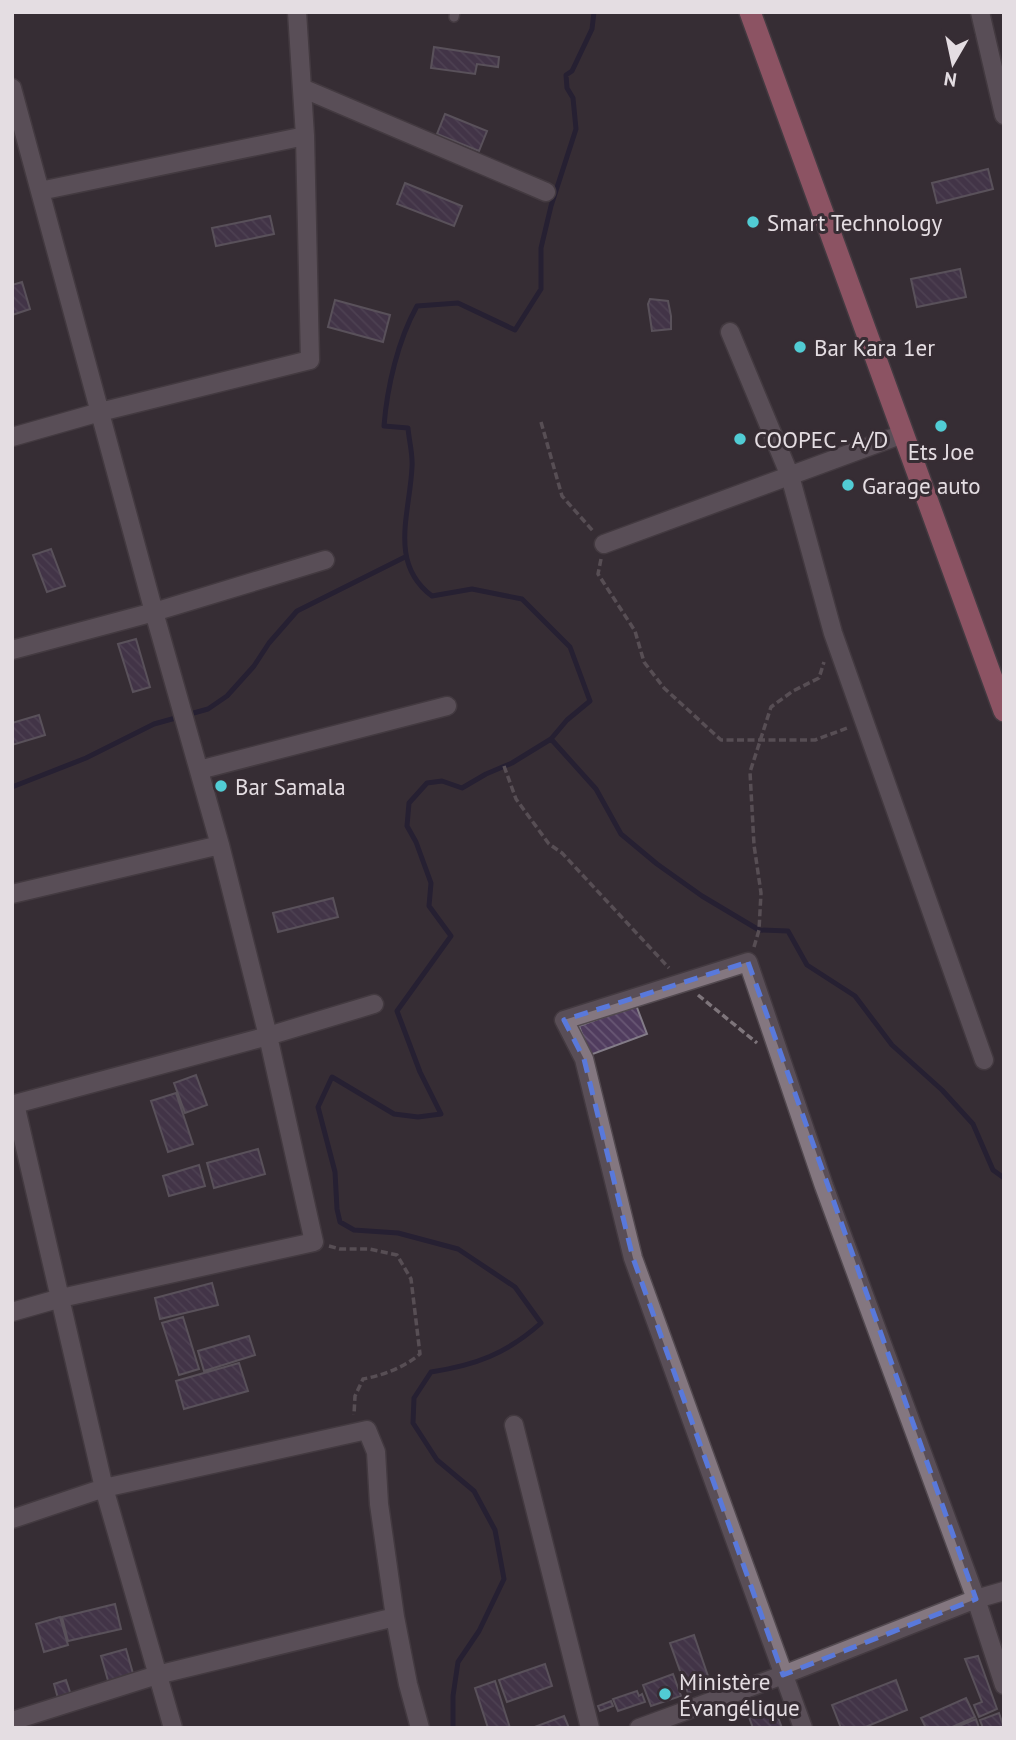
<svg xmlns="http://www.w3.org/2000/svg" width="1016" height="1740" viewBox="0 0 1016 1740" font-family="'PT Sans',sans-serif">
  <defs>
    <pattern id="building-back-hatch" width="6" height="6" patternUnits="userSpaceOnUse" patternTransform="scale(1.75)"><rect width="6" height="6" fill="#503c5e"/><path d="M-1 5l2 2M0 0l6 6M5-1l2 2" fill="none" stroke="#695875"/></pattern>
  </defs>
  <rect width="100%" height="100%" fill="#372d34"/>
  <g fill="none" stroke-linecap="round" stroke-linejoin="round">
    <path stroke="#131030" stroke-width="5" d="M551 739 596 789 621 834 657 864 702 896 759 930 788 931 807 965 855 996 892 1045 942 1090 973 1124 993 1170 1004 1178
      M12 787 86 758 154 724 208 709 227 696 254 666 269 643 297 611 405 557
      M453 1728V1696L458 1662 479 1631 504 1579 495 1530 474 1491 437 1460 413 1423 414 1398 431 1372C476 1365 506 1354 541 1323L515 1287 458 1249 398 1233 354 1230 340 1222 337 1209 335 1172 318 1107 332 1077 394 1114 418 1117 441 1114 420 1072 397 1011 451 936 429 906 431 883 416 842 407 826 409 803 427 783 442 781 462 788 486 774 512 763 551 739 567 720 590 701 570 647 522 599 472 589 432 596C388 563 410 513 412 467 413 454 409 441 408 428L384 426C387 387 398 340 417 306L458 303 515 330 541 289V248L551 206 576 129 573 98 567 88 566 75 572 71 592 29 594 12"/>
  </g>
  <path fill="url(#building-back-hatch)" stroke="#837c88" stroke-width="2" d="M434 47 499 57 498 67 477 64 475 74 431 68Z
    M445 114 487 131 479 151 437 134Z
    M988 169 993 189 937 203 932 183Z
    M405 183 462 206 454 226 397 204Z
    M270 216 274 234 216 246 212 228Z
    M960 269 966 297 917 307 911 279Z
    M22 282 30 309 12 315V285Z
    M650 299 668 301 671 316V329L652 331 648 304Z
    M335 300 390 315 383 342 328 327Z
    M51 549 65 586 47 592 33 555Z
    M136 639 150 687 133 692 118 644Z
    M39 715 45 735 12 745V723Z
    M333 898 338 917 278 932 273 913Z
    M636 1005 647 1034 590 1055 579 1026Z
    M196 1075 207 1105 185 1113 174 1083Z
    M176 1093 193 1144 168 1152 151 1101Z
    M258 1149 265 1174 214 1188 207 1163Z
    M199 1165 205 1186 169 1196 163 1176Z
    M212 1283 218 1305 160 1319 155 1298Z
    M183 1317 199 1369 179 1375 162 1323Z
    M249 1336 255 1355 204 1371 198 1351Z
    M239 1363 248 1391 184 1409 176 1381Z
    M115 1604 121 1629 68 1641 62 1617Z
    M60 1617 68 1645 44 1652 36 1624Z
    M694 1635 711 1685 688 1693 670 1643Z
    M126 1649 134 1677 109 1684 101 1656Z
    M978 1656 997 1709 979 1717 974 1705 982 1702 965 1659Z
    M545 1664 552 1686 507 1702 499 1680Z
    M673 1674 681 1696 651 1706 643 1685Z
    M66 1680 72 1698 59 1702 54 1684Z
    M896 1680 907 1710 863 1728H841L832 1705Z
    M495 1681 510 1728H488L475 1688Z
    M637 1691 639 1696 642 1694 645 1702 618 1711 613 1699Z
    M966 1698 975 1717 950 1728H926L921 1718Z
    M611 1701 613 1706 600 1711 598 1706Z
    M774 1707 782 1728H753L749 1717Z
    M999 1713 1004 1728H983L980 1720Z
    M564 1716 569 1728H532Z
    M976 1719 979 1728H959V1726Z"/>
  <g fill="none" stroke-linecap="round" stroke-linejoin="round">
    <g stroke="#52494f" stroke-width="12">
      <path id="lane" d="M454 17 455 12"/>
    </g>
    <g stroke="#52494f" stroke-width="21">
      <path id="street" d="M980 12 1004 115
        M12 88 154 612 220 845 268 1036 374 1004
        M302 88 546 192
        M40 191 305 136
        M730 332 790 476 833 633 984 1060
        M12 437 100 412 310 360 305 136 297 12
        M604 544 903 434
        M12 650 154 612 325 560
        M199 770 447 706
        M12 894 220 845
        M12 1312 61 1298 314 1242 268 1036 15 1104 104 1488 173 1728
        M514 1425 590 1728
        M12 1519 104 1488 367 1430 376 1452 379 1504 395 1617 408 1684 420 1728
        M12 1721 157 1675 395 1617
        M639 1728 783 1675 976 1599 1004 1591
        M803 1728 633 1258 584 1059 564 1020 748 962 824 1186 976 1599 1004 1685"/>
    </g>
    <g stroke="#52494f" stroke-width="24">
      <path id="highway" d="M750 12 1004 711"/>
    </g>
    <path stroke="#7e757b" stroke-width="3.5" stroke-dasharray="7 3.5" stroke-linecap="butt" d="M541 422 562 496 593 531
      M601 559 598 574 635 631 644 662 664 688 721 740H815L850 727
      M504 766 516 799 549 844 562 853 669 968
      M754 947 759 930 761 893 754 845 750 772 771 707 793 691 819 678 824 662
      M698 995 757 1043
      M329 1246 340 1249H369L397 1255 411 1279 420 1354C403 1368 384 1375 363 1379L355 1396 354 1415"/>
    <use href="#lane" stroke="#847780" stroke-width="9"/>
    <use href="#street" stroke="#847780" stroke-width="18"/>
    <use href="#highway" stroke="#f3809c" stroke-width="21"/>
  </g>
  <path d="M0 0H1016V1740H0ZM748 962 976 1599 783 1675 633 1258 584 1059 564 1020Z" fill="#372d34" fill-opacity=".55" fill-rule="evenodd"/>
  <path fill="none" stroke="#5979db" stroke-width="5" stroke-dasharray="14 9" stroke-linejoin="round" d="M748 962 976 1599 783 1675 633 1258 584 1059 564 1020Z"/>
  <g fill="#51ccd4" stroke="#372d34" stroke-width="2.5">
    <circle cx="753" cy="222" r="7"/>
    <circle cx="800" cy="347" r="7"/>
    <circle cx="941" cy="426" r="7"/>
    <circle cx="740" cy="439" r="7"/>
    <circle cx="848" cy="485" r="7"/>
    <circle cx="221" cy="786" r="7"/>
    <circle cx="665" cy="1694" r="7"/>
  </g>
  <g text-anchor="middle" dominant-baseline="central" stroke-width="6" stroke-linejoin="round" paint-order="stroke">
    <g font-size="23" fill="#e4dde2" stroke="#372d34" text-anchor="start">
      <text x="767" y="222">Smart Technology</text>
      <text x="814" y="347">Bar Kara 1er</text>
      <text x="754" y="439">COOPEC - A/D</text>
      <text x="941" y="451" text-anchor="middle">Ets Joe</text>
      <text x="862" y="485">Garage auto</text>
      <text x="235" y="786">Bar Samala</text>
      <text x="679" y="1681">Ministère<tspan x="679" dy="26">Évangélique</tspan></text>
    </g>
  </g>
  <rect width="1016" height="1740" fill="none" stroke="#e4dde2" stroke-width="28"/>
  <g transform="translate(953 63) rotate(189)" stroke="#372d34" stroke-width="5" paint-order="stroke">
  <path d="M0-5L12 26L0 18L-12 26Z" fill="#e4dde2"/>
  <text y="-10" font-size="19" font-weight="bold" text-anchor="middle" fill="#e4dde2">N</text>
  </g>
</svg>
